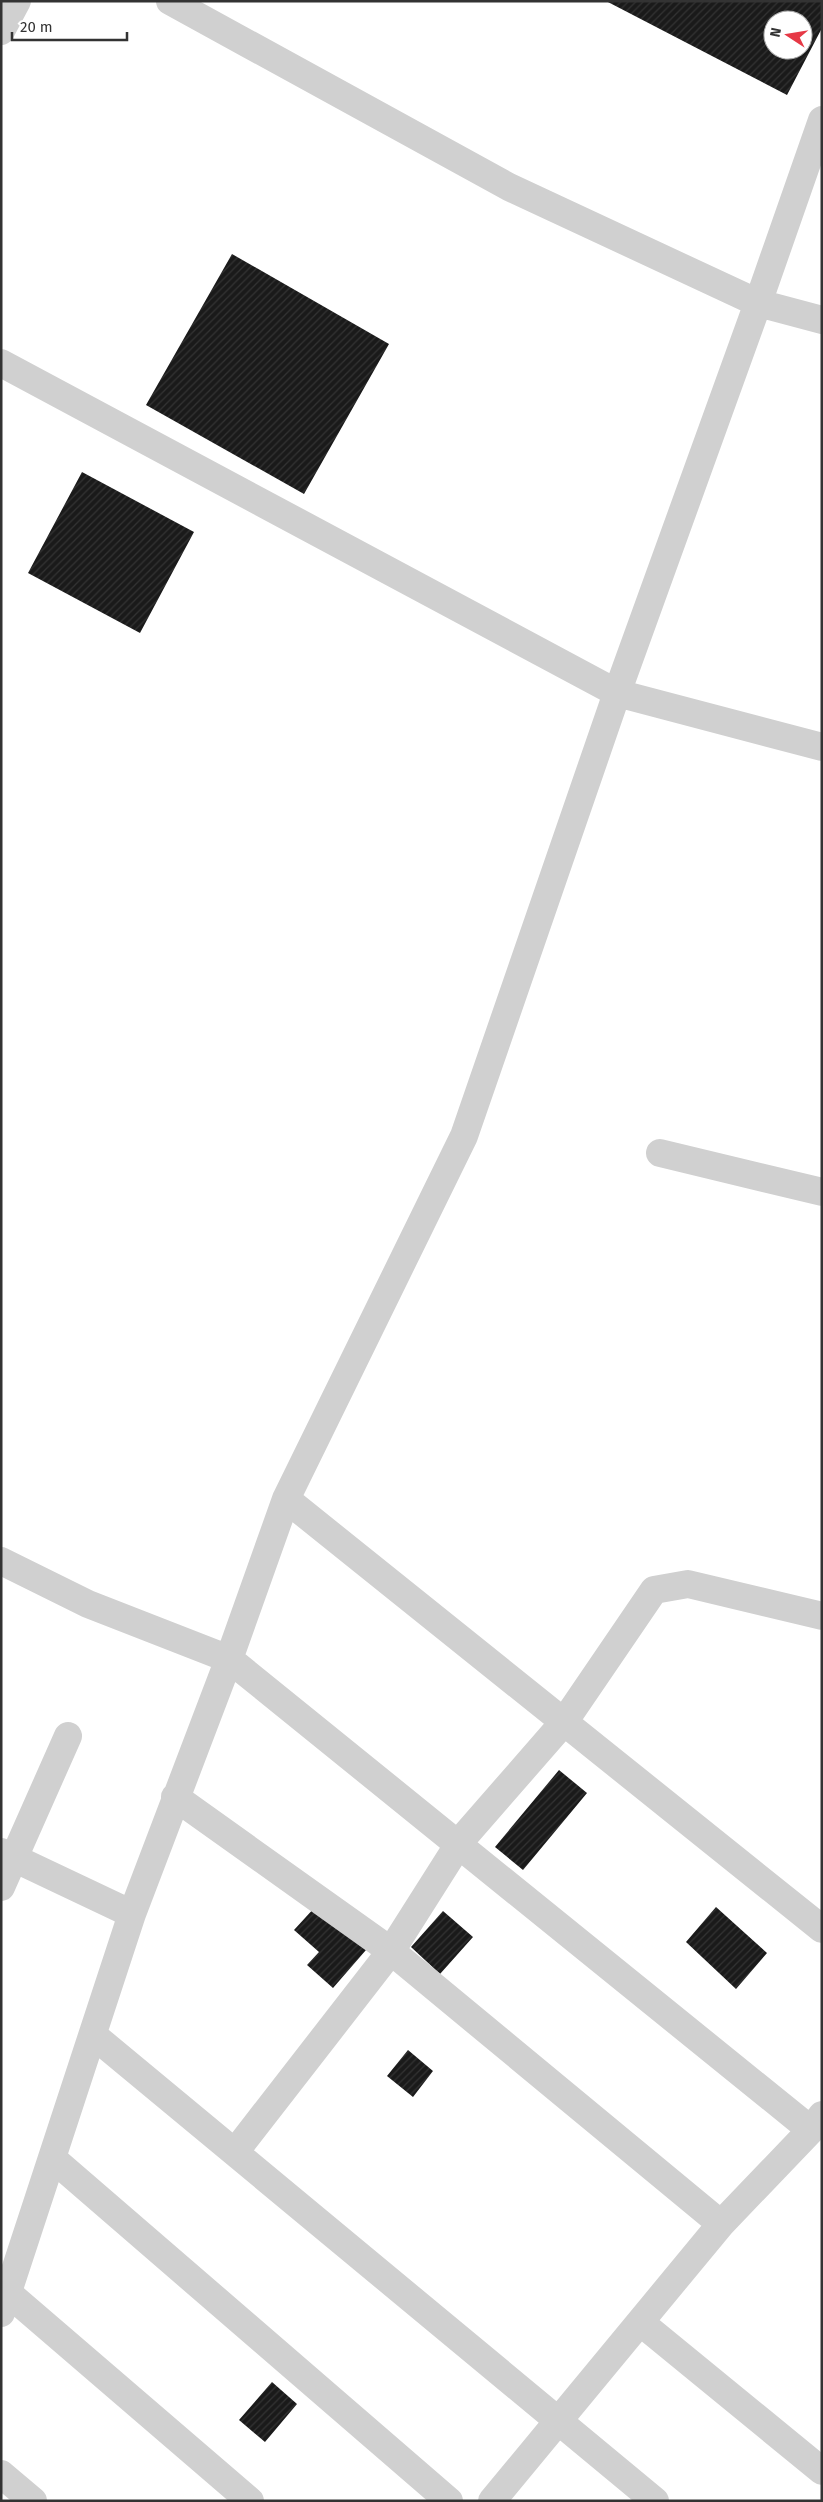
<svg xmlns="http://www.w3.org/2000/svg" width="823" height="2502" viewBox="0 0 823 2502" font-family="'Fira Sans',sans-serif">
  <defs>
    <pattern id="building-hatch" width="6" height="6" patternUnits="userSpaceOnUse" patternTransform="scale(1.25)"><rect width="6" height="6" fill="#1a1a1a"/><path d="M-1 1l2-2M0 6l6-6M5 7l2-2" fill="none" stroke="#333"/></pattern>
  </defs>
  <rect width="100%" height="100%" fill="#fff"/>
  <path fill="url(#building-hatch)" fill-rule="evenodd" d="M606 1H822V28L787 95ZM773 20H803V50H773Z
    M232 254 389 344 304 494 146 405Z
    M82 472 194 532 140 633 28 573Z
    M559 1770 587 1793 523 1870 495 1847Z
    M316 1906 366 1950 333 1988 307 1965 319 1952 294 1930Z
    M716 1907 767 1953 736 1989 686 1942Z
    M443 1911 473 1937 440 1974 411 1947Z
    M408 2050 433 2071 413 2097 387 2076Z
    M272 2382 297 2404 265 2442 239 2420Z"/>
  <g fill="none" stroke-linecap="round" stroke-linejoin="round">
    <path stroke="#d0d0d0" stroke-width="28" d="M170 1 509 187 758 303 822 320
      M1 31 17 1
      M1 363 617 693 822 747
      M660 1153 822 1192
      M286 1499 464 1136 617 693 758 303 822 120
      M1 1561 88 1604 229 1659 811 2130
      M175 1797 391 1951 721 2224
      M1 1852 132 1914
      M1 1887 68 1736
      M93 2035 655 2501
      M235 2152 391 1951 462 1839 564 1722 654 1590 688 1584 822 1616
      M52 2158 449 2501
      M1 2290 8 2293 250 2501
      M1 2313 132 1914 229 1659 286 1499 822 1929
      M640 2322 822 2471
      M1 2474 33 2501
      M492 2501 721 2224 811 2130 822 2115"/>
  </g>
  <rect width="823" height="2502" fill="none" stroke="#333333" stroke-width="5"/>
  <g transform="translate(788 35) rotate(282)"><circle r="24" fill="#ffffff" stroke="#adadad"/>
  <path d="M0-4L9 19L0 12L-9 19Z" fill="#e63946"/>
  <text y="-8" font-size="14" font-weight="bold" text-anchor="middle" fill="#333333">N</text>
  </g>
  <path d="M12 32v8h115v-8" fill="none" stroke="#333333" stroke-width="2.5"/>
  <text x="20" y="32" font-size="15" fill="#333333" stroke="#ffffff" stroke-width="4" paint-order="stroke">20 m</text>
</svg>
